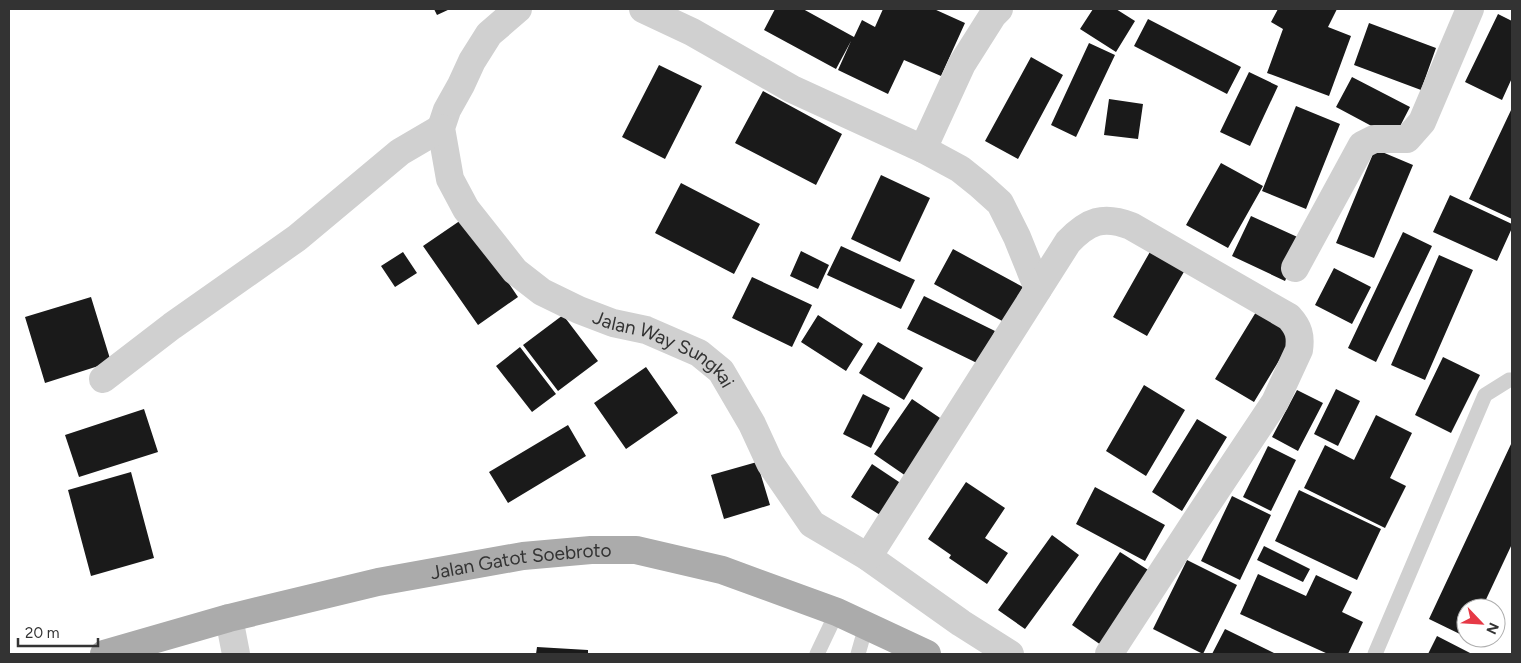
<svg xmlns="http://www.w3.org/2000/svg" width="1521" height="663" viewBox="0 0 1521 663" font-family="Figtree,sans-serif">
  <rect width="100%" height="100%" fill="#fff"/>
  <path fill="#1a1a1a" d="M434 9H450L437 15Z
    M775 9H803L854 37 862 20 875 27 883 9H934L965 23 941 76 904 60 888 94 838 70 851 41 836 69 764 30Z
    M1093 9H1116L1135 21 1116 52 1080 29Z
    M1278 9H1337L1328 27 1351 36 1329 96 1267 73 1283 29 1271 22Z
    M1498 14 1512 21V78L1502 100 1465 82Z
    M1148 19 1241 67 1227 94 1134 46Z
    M1369 23 1436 48 1421 90 1354 65Z
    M1089 43 1115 55 1076 137 1051 125Z
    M1031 57 1063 75 1018 159 985 141Z
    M659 65 702 86 665 159 622 137Z
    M1249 72 1278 86 1250 146 1220 132Z
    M1352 77 1410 107 1394 138 1336 107Z
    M763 91 842 134 816 185 735 143Z
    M1109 99 1143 104 1138 139 1104 135Z
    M1296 106 1340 124 1306 209 1262 191Z
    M1512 108V219L1469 199Z
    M1375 149 1413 165 1374 258 1336 243Z
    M1221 163 1263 186 1228 248 1186 225Z
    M881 175 930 198 900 262 851 239Z
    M681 183 760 224 734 274 655 233Z
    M1450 195 1512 224V228L1497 261 1433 232Z
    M1251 216 1304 240 1285 281 1232 256Z
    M464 218 518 297 478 325 423 246Z
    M1403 232 1432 246 1376 362 1348 348Z
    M841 246 915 280 901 309 827 275Z
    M953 249 1023 287 1004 322 934 284Z
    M1151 250 1185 270 1147 336 1113 317Z
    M801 251 829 265 818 289 790 276Z
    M403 252 417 273 395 287 381 266Z
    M1439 255 1473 270 1425 380 1391 365Z
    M1334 268 1371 287 1352 324 1315 305Z
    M752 277 812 305 792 347 732 318Z
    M924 296 995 331 979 364 907 329Z
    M91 297 111 362 45 383 25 317Z
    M1256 312 1294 336 1254 402 1215 379Z
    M563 315 598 361 558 391 523 345Z
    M818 315 863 344 846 371 801 342Z
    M878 342 923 368 904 400 859 373Z
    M520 347 556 394 532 412 496 366Z
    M1443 357 1480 375 1451 433 1415 415Z
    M646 367 678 413 626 449 594 403Z
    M1144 385 1185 410 1146 476 1106 451Z
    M1336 389 1360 401 1338 446 1314 434Z
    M1297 390 1323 403 1298 451 1272 437Z
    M863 394 890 408 871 448 843 434Z
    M912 399 943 420 906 476 874 454Z
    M144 409 158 452 79 477 65 435Z
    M1376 415 1412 433 1390 478 1406 486 1385 528 1304 488 1325 445 1354 460Z
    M1197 419 1227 437 1182 511 1152 492Z
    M568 425 586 456 508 503 489 472Z
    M1512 442V544L1482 608H1466V637L1429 619Z
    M1268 446 1296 460 1271 511 1243 497Z
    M757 462 770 505 724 519 711 475Z
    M872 464 905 486 885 518 851 497Z
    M131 472 154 558 91 576 68 490Z
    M966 482 1005 508 985 538 1008 553 987 584 949 558 951 555 928 539Z
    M1095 487 1165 525 1145 561 1076 524Z
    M1299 490 1381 529 1357 580 1275 541Z
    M1232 496 1271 515 1240 580 1201 561Z
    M1052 535 1079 555 1025 629 998 610Z
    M1264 546 1310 569 1303 582 1257 560Z
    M1120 552 1153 573 1104 647 1072 625Z
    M1187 560 1237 585 1203 654 1153 629Z
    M1258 574 1306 596 1316 575 1352 592 1342 612 1363 622 1348 654H1328L1240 614Z
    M1225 629 1276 654H1212Z
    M1437 636 1472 654H1428Z
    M537 647 588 650V654H536Z"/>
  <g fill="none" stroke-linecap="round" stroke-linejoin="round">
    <path stroke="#d0d0d0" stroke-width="15" d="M817 654 837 612
      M858 654 866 626
      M1375 654 1485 395 1509 380H1512"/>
    <g stroke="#d0d0d0" stroke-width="28">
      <path id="s1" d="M518 9 489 34 472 61 461 85 447 110 441 128 450 179 466 209 515 271 542 292 579 310 613 323 646 330 699 353 721 371 752 424 770 463 812 524 868 557 961 623 1010 654"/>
      <path d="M643 9 692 32 792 89 923 149 960 169 980 185 1000 203 1017 237 1038 289"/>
      <path d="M923 149 962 64 993 15 999 9"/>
      <path d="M1295 268 1362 145 1374 139H1407L1422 122 1470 9"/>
      <path d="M103 379 172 326 297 238 400 152 441 128"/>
      <path d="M868 557 1068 242C1088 221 1103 215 1131 226L1289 317C1299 328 1301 336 1299 350L1275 402 1195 522 1109 654"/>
    </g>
    <path stroke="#d0d0d0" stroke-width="28" d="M229 618 236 654"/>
    <path stroke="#ababab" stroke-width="28" id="s2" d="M104 654 229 618 378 582 523 556 591 550H636L722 570 837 612 927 654"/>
  </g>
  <g text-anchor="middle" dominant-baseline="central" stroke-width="5" stroke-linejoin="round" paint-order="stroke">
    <g font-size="19" fill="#333" stroke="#fff">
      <text stroke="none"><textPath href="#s1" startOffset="479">Jalan Way Sungkai</textPath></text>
      <text stroke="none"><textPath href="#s2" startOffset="428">Jalan Gatot Soebroto</textPath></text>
    </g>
  </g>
  <rect width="1521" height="663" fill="none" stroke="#333333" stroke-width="20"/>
  <g transform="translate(1481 623) rotate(115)"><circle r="24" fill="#ffffff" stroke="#adadad"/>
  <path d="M0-4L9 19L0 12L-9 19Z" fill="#e63946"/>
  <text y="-8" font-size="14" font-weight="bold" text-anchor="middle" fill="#333333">N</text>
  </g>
  <path d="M18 638v8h80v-8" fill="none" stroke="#333333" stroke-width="2.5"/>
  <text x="25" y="638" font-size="15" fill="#333333" stroke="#ffffff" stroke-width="4" paint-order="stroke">20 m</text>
</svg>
